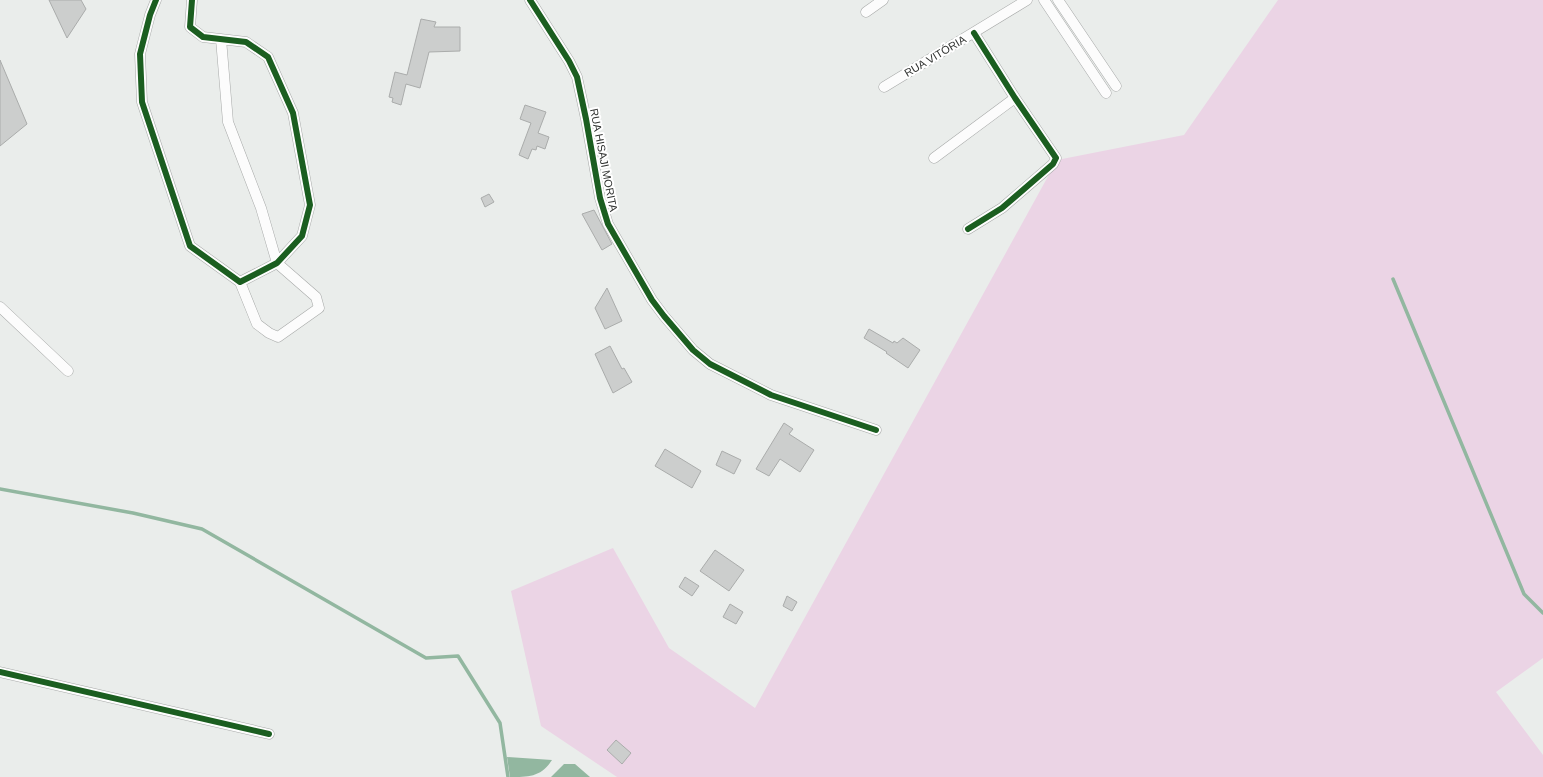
<svg xmlns="http://www.w3.org/2000/svg" width="1543" height="777" viewBox="0 0 1543 777" font-family="Arial,sans-serif">
  <rect width="100%" height="100%" fill="#eaedeb"/>
  <path fill="#ebd4e5" d="M1278 0H1543V658L1496 692 1543 755V777H617L541 726 511 591 613 548 669 648 755 708 1057 160 1184 135Z"/>
  <path fill="#92b7a0" d="M507 757 552 760C541 777 529 777 510 777Z
    M564 764H575L590 777H551Z"/>
  <g fill="none" stroke-linecap="round" stroke-linejoin="round">
    <path stroke="#92b7a0" stroke-width="3.5" d="M1393 279 1524 594 1543 613
      M0 489 133 513 202 529 426 658 458 656 500 723 508 777"/>
  </g>
  <path fill="#cccecd" stroke="#aaacab" d="M49 0H81L86 9 67 38Z
    M421 19 436 22 434 27H460V51L429 52 420 88 406 84 401 105 392 102 393 98 389 97 395 72 407 75Z
    M0 60 27 124 0 146Z
    M525 105 546 112 538 133 549 137 545 149 537 146 536 150 532 149 528 159 519 155 531 123 520 119Z
    M489 194 494 202 485 207 481 198Z
    M594 210 612 244 602 250 582 214Z
    M607 288 622 321 605 329 595 308Z
    M869 329 893 343 894 341 897 343 903 338 920 350 908 368 886 353 887 352 864 338Z
    M610 346 622 369 624 368 632 382 613 393 595 354Z
    M784 423 793 429 789 434 814 450 800 472 780 459 769 476 756 469Z
    M665 449 701 471 692 488 655 466Z
    M722 451 741 460 734 474 716 465Z
    M715 550 744 570 729 591 700 571Z
    M685 577 699 586 692 596 679 587Z
    M787 596 797 602 792 611 783 606Z
    M730 604 743 612 736 624 723 617Z
    M616 740 631 753 622 764 607 750Z"/>
  <g fill="none" stroke-linecap="round" stroke-linejoin="round">
    <g stroke="#a7a9a8" stroke-width="11">
      <path id="street" d="M156 0 150 15 140 54 142 102 190 246 240 282 277 263 302 236 310 205 293 113 268 57 246 42 203 37 190 27 192 0
        M530 0 569 61 577 77 586 119 600 198 608 224 652 300 664 316 693 350 710 364 771 395 876 430
        M1044 0 1106 93
        M1058 0 1116 86
        M866 12 883 0
        M221 39 228 122 261 208 277 263 316 297 319 308 278 337 269 333 257 324 240 282
        M884 87 1027 0
        M934 158 1015 98
        M968 229 1002 208 1053 164 1056 158 1015 98 974 33
        M0 307 68 371
        M0 672 269 734"/>
    </g>
    <use href="#street" stroke="#fcfcfc" stroke-width="10"/>
    <g stroke="#fff" stroke-width="8">
      <path id="cycleway" d="M156 0 150 15 140 54 142 102 190 246 240 282 277 263 302 236 310 205 293 113 268 57 246 42 203 37 190 27 192 0
        M530 0 569 61 577 77 586 119 600 198 608 224 652 300 664 316 693 350 710 364 771 395 876 430
        M968 229 1002 208 1053 164 1056 158 1015 98 974 33
        M0 672 269 734"/>
    </g>
    <use href="#cycleway" stroke="#1b5e20" stroke-width="6"/>
  </g>
  <g text-anchor="middle" dominant-baseline="central" stroke-width="4" stroke-linejoin="round" paint-order="stroke">
    <g font-size="11" fill="#313331" stroke="#fff">
      <text transform="translate(935 56) rotate(-31)">RUA VITÓRIA</text>
      <text transform="translate(604 160) rotate(79)">RUA HISAJI MORITA</text>
    </g>
  </g>
</svg>
